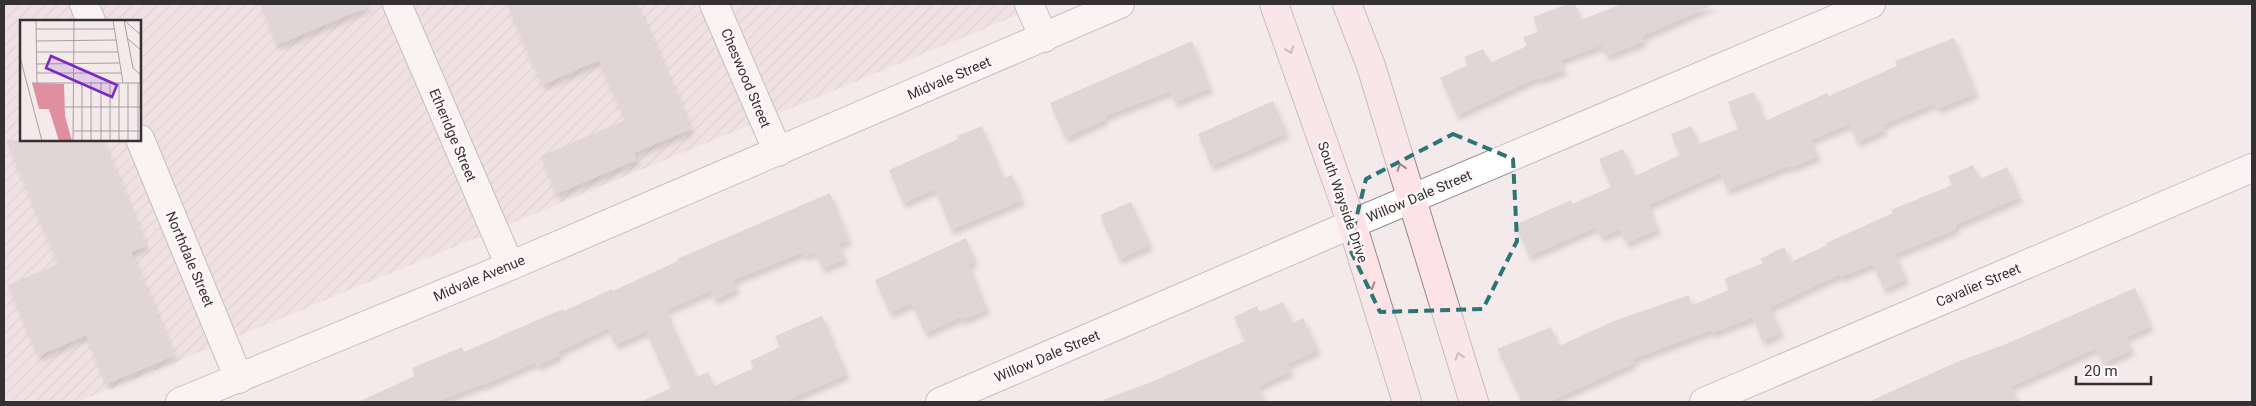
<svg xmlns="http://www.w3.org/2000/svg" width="2256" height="406" viewBox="0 0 2256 406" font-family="Roboto,sans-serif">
  <defs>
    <pattern id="industrial-furrows" width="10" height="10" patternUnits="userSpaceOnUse" patternTransform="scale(1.25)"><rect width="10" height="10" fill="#ebd9dc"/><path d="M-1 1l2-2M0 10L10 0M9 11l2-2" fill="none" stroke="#cabbbd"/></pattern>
    <filter id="shadow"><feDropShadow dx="3" dy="5.5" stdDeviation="2.5" flood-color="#0004"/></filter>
  </defs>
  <rect width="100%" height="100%" fill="#f4e9eb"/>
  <path fill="url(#industrial-furrows)" fill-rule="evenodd" d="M4 4H1044L78 402H4ZM21 21H140V140H21Z"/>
  <path fill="#c7bcbe" filter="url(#shadow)" d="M260 4H374L277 45Z
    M507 4H637L691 129 634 153 636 160 556 194 541 156 625 120 599 60 542 85Z
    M1568 4H1575L1581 20 1622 4H1715L1642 36 1644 41 1606 56 1602 45 1560 60 1564 70 1539 79 1538 77 1457 115 1440 78 1468 65 1464 57 1483 49 1490 63 1527 46 1523 37 1538 32 1533 17Z
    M1954 38 1976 93 1937 109 1935 103 1882 125 1884 130 1857 142 1849 124 1811 140 1818 156 1792 167 1791 165 1727 190 1720 173 1648 205 1658 229 1626 243 1620 229 1601 237 1596 227 1529 256 1515 225 1571 200 1572 204 1611 187 1599 159 1623 149 1635 176 1680 155 1671 134 1691 126 1699 144 1738 129 1728 102 1754 92 1765 121 1827 93 1829 96 1897 66 1895 61Z
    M1192 41 1210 88 1175 102 1170 91 1105 116 1106 119 1065 138 1050 103Z
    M1273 101 1287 133 1211 166 1198 134Z
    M982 126 1003 178 1012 175 1022 200 951 230 935 189 903 203 889 170 958 139 957 136Z
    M6 140H103L146 246 131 252 174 356 106 384 86 335 38 356 8 285 58 264Z
    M1973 165 1980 179 2007 167 2020 197 1955 225 1956 229 1895 254 1906 279 1884 289 1873 264 1841 277 1840 274 1770 307 1781 333 1762 341 1753 317 1712 333 1711 330 1632 359 1634 363 1548 402H1522L1497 349 1551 327 1559 346 1614 321 1689 295 1692 305 1729 290 1724 279 1763 263 1760 259 1784 247 1791 262 1827 245 1826 243 1893 213 1891 210 1952 185 1948 176Z
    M830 193 849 240 839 244 845 259 822 268 815 252 805 256 803 252 733 280 737 289 714 300 710 291 666 310 696 377 708 372 714 386 754 368 750 361 780 347 775 336 822 316 847 374 783 402H640L671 388 646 331 615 345 608 328 558 352 560 355 537 366 536 362 483 385 482 384 436 402H358L415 376 412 368 462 347 464 352 563 309 564 311 612 289 613 291 678 261 677 259Z
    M1131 202 1150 245 1119 259 1100 215Z
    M966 238 975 261 968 264 987 309 962 320 960 317 925 333 912 303 890 313 875 280Z
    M2135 288 2151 326 2126 337 2132 350 2103 363 2096 348 2021 382 2011 386 2018 402H1868L1957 362 2006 344Z
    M1283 302 1292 323 1303 318 1318 350 1287 364 1291 371 1258 386 1265 402H1104L1103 400 1149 383 1245 341 1234 317 1257 306 1260 312Z"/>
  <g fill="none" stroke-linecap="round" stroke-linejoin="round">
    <g stroke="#948a8c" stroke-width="30">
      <path id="street" d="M84 4 91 21
        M397 4 510 266
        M714 4 778 152
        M1029 4 1044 38
        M140 139 239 379
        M180 402 510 266 1120 4
        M940 402 1352 224 1871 4
        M1704 402 2252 168"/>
    </g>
    <g stroke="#948a8c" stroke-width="30">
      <path id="secondary" d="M1274 4 1352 224 1407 402
        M1347 4 1371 66 1474 402"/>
    </g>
    <use href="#street" stroke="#fff" stroke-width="28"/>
    <use href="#secondary" stroke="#fde3e8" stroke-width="28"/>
  </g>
  <defs><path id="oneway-chevron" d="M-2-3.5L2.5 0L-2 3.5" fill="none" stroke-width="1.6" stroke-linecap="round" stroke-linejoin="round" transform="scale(1.25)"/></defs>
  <g stroke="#998a8d">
    <use href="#oneway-chevron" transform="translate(1290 50) rotate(70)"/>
    <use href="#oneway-chevron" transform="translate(1401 167) rotate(-107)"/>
    <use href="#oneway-chevron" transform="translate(1371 286) rotate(73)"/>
    <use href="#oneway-chevron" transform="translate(1459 356) rotate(-107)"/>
  </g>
  <path d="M0 0H2256V406H0ZM1453 134 1513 159 1517 241 1483 309 1380 312 1349 247 1366 179Z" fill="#f4e9eb" fill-opacity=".55" fill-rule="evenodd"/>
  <path fill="none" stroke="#2c7572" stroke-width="4" stroke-dasharray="10 6" stroke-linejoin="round" d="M1453 134 1513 159 1517 241 1483 309 1380 312 1349 247 1366 179Z"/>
  <g text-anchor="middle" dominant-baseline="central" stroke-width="5" stroke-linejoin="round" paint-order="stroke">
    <g font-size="14" fill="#353132" stroke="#fef8f9">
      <text transform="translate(746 78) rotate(67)">Cheswood Street</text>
      <text transform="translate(949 78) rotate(-23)">Midvale Street</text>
      <text transform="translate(453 135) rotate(67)">Etheridge Street</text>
      <text transform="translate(1419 196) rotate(-23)">Willow Dale Street</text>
      <text transform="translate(1343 202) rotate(71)">South Wayside Drive</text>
      <text transform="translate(190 259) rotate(67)">Northdale Street</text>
      <text transform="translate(479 278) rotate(-23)">Midvale Avenue</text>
      <text transform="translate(1978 285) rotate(-23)">Cavalier Street</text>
      <text transform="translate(1047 356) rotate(-23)">Willow Dale Street</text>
    </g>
  </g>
  <g transform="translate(20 20)">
    <rect width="121" height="121" fill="#f4e9eb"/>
    <path d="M12 63 44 64 45 96 52 121H39L29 89H19Z" fill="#e08fa0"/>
    <path fill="none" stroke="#a89fa1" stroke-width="1" d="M16 0 17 63M93 0 103 63M104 0 113 48 122 56M105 1 122 16M16 9H94M108 19 122 31M16 21 96 20M16 32H98M0 37 22 121M16 44 100 43M16 53H101M71 62V121M81 62V121M12 63H122M62 63V121M99 63V121M108 63V121M45 87H122M53 111H122M53 121 54 0M90 121V63M118 121V63"/>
    <path fill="#7b2cbf" fill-opacity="0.15" stroke="#7b2cbf" stroke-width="2.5" d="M31 36 97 65 92 77 26 48Z"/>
    <rect width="121" height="121" fill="none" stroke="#353132" stroke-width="2.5"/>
  </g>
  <rect width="2256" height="406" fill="none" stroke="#353132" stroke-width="10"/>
  <path d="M2076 376v8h75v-8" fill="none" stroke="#353132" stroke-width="2.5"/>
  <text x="2084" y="376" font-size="15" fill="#353132" stroke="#fef8f9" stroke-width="4" paint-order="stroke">20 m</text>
</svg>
